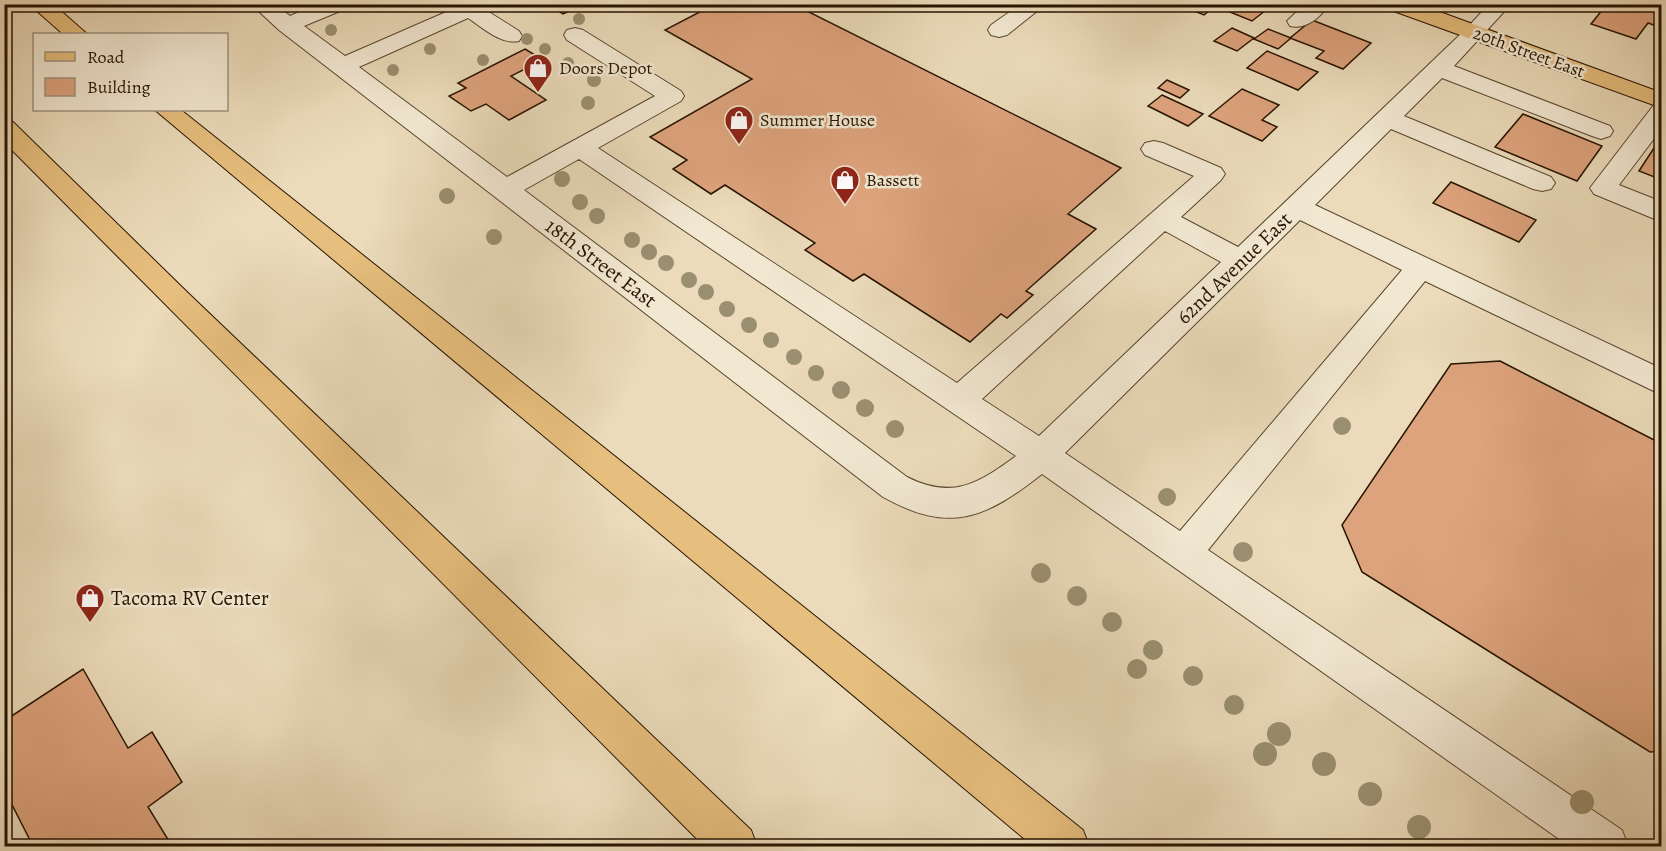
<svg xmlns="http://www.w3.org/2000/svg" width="1666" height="851" viewBox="0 0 1666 851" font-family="Alegreya,serif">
  <rect width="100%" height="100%" fill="#ebdbba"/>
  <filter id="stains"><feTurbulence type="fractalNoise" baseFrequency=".00333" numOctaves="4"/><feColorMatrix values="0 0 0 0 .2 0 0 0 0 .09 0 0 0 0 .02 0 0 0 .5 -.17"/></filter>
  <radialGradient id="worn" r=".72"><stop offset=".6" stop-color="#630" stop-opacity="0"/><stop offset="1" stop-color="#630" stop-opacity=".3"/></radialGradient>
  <path fill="#dda37d" stroke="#271400" stroke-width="1.5" d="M547 4H585L563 14Z
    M715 4H793L1121 168 1068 214 1096 229 1026 291 1033 295 1007 318 1001 314 970 342 864 274 853 281 805 250 815 243 725 185 711 194 673 169 687 160 650 137 752 79 665 30Z
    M1184 4H1215L1217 5 1204 15 1182 6Z
    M1225 4H1267L1271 6 1252 21 1220 8Z
    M1607 4 1662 6V28L1648 23 1636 39 1591 24Z
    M1312 20 1371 43 1343 69 1316 58 1324 51 1290 38Z
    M1232 28 1254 38 1237 51 1214 41Z
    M1268 29 1291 38 1278 49 1254 39Z
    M525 49 543 60 511 76 546 100 509 120 486 104 471 111 449 96 466 88 458 83Z
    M1267 51 1318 72 1298 90 1247 68Z
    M1167 80 1189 90 1180 98 1158 88Z
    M1242 89 1279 105 1262 120 1277 127 1262 141 1209 116Z
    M1162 95 1203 114 1188 126 1148 106Z
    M1523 114 1602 146 1577 181 1495 147Z
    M1654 148 1662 151V180L1639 171Z
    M1451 182 1536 220 1519 242 1433 203Z
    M1500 361 1662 444V751L1650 752 1362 572 1342 525 1451 364Z
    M83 669 128 748 152 732 182 782 148 807 172 846H33L4 789V721Z"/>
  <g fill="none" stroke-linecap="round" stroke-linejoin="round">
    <g stroke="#58462e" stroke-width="2">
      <path id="minor" d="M251 4H275L290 16 317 4H347L345 9 304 26 345 56 453 9 450 4H476L519 31 522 36 519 41C501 45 483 28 468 18L359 67 507 177 655 96 567 40 564 35 567 30 575 28 583 30 681 91 684 96 681 101 598 148 957 383 1194 176 1145 155 1141 149 1145 143 1154 141 1163 143 1221 168 1225 174 1221 180 1181 217 1238 247 1467 28 1489 4H1511L1454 66 1610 126 1613 131 1610 136 1601 139 1592 136 1442 78 1404 116 1551 177 1555 183 1551 189 1542 191 1533 189 1391 129 1315 205 1662 369V395L1425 281 1208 550 1622 830 1628 846H1569L1042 474C985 519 949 534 883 497L279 30ZM579 159 1016 456C978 484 952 500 907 477L524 190ZM1300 220 1402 270 1180 531 1065 453ZM1165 231 1221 262 1039 436 982 399Z
        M1021 4H1046L1007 35 999 37 991 35 988 30 991 25Z
        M1141 4H1167L1165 9 1151 10 1143 9Z
        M1305 4H1329C1321 17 1306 30 1290 26L1287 21Z
        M1662 104V128L1619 185 1662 202V222L1594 194 1590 188 1653 106Z"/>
    </g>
    <g stroke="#271400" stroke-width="2">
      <path id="major" d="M1386 4H1418L1662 93V108L1388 9Z"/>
    </g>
    <g stroke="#271400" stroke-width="2">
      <path id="highway" d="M29 4H53L87 34H63Z
        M155 110H181L1083 830 1089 846H1033Z
        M4 120 13 122 189 294 751 830 757 846H704L4 142Z"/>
    </g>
    <use href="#minor" fill="#f2e8d2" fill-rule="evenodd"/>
    <use href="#major" fill="#e6be7d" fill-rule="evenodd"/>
    <use href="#highway" fill="#e6be7d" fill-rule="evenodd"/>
  </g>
  <g fill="#9a8f70">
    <circle cx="579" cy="19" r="6"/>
    <circle cx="331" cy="30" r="6"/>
    <circle cx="527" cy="39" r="6"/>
    <circle cx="430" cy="49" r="6"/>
    <circle cx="545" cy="49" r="6"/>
    <circle cx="483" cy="60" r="6"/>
    <circle cx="568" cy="63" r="6"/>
    <circle cx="393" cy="70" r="6"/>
    <circle cx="594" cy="80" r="7"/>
    <circle cx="588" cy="103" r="7"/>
    <circle cx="562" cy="179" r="8"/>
    <circle cx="447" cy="196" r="8"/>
    <circle cx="580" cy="202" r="8"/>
    <circle cx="597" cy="216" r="8"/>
    <circle cx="494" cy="237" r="8"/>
    <circle cx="632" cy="240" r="8"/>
    <circle cx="649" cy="252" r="8"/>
    <circle cx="666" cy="263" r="8"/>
    <circle cx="689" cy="280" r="8"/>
    <circle cx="706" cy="292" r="8"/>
    <circle cx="727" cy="309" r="8"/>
    <circle cx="749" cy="325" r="8"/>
    <circle cx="771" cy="340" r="8"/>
    <circle cx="794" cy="357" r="8"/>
    <circle cx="816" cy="373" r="8"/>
    <circle cx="841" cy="390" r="9"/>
    <circle cx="865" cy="408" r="9"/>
    <circle cx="1342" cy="426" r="9"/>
    <circle cx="895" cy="429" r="9"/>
    <circle cx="1167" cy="497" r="9"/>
    <circle cx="1243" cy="552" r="10"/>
    <circle cx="1041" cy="573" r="10"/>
    <circle cx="1077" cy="596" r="10"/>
    <circle cx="1112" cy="622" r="10"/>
    <circle cx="1153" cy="650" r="10"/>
    <circle cx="1137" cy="669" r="10"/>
    <circle cx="1193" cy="676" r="10"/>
    <circle cx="1234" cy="705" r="10"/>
    <circle cx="1279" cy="734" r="12"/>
    <circle cx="1265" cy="754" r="12"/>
    <circle cx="1324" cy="764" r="12"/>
    <circle cx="1370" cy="794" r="12"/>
    <circle cx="1582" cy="802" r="12"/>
    <circle cx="1419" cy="827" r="12"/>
  </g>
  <defs>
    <g id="shop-pin" transform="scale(1.5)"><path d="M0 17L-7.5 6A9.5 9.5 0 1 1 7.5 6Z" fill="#8f2418" stroke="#f2e8d2"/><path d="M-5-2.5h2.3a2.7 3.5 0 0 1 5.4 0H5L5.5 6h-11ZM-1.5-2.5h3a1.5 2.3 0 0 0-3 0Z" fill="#fff"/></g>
  </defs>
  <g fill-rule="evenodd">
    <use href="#shop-pin" x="538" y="68"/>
    <use href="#shop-pin" x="739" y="120"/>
    <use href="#shop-pin" x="845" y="180"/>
    <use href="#shop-pin" x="90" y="598"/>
  </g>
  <g text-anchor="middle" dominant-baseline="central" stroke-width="5" stroke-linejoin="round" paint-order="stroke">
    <g font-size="18" fill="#271400" stroke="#f2e8d2">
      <text transform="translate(1529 52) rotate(20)">20th Street East</text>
    </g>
    <g font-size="18" fill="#271400" stroke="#f2e8d2" text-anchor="start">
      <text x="559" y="68">Doors Depot</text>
      <text x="760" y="120">Summer House</text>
      <text x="866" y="180">Bassett</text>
    </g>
    <g font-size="21" fill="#271400" stroke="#f2e8d2">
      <text transform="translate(601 263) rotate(37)">18th Street East</text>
      <text transform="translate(1234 268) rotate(-44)">62nd Avenue East</text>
    </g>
    <g font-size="21" fill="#271400" stroke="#f2e8d2" text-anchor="start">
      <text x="111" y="598">Tacoma RV Center</text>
    </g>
  </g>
  <rect width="1666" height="851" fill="none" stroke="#ebdbba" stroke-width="24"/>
  <rect x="6" y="6" width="1654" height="839" fill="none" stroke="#271400" stroke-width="3"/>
  <rect x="12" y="12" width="1642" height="827" fill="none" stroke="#271400" stroke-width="1.5"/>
  <rect x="33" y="33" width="195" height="78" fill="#f2e8d2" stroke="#a1937e" stroke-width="1.5"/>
  <rect x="45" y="52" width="30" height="9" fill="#e6be7d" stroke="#a1937e" stroke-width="1.5"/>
  <text x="87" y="63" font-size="18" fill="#271400">Road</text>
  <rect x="45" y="78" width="30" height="18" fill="#dda37d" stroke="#a1937e" stroke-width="1.5"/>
  <text x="87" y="93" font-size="18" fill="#271400">Building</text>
  <rect width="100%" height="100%" filter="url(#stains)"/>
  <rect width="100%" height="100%" fill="url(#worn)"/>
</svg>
